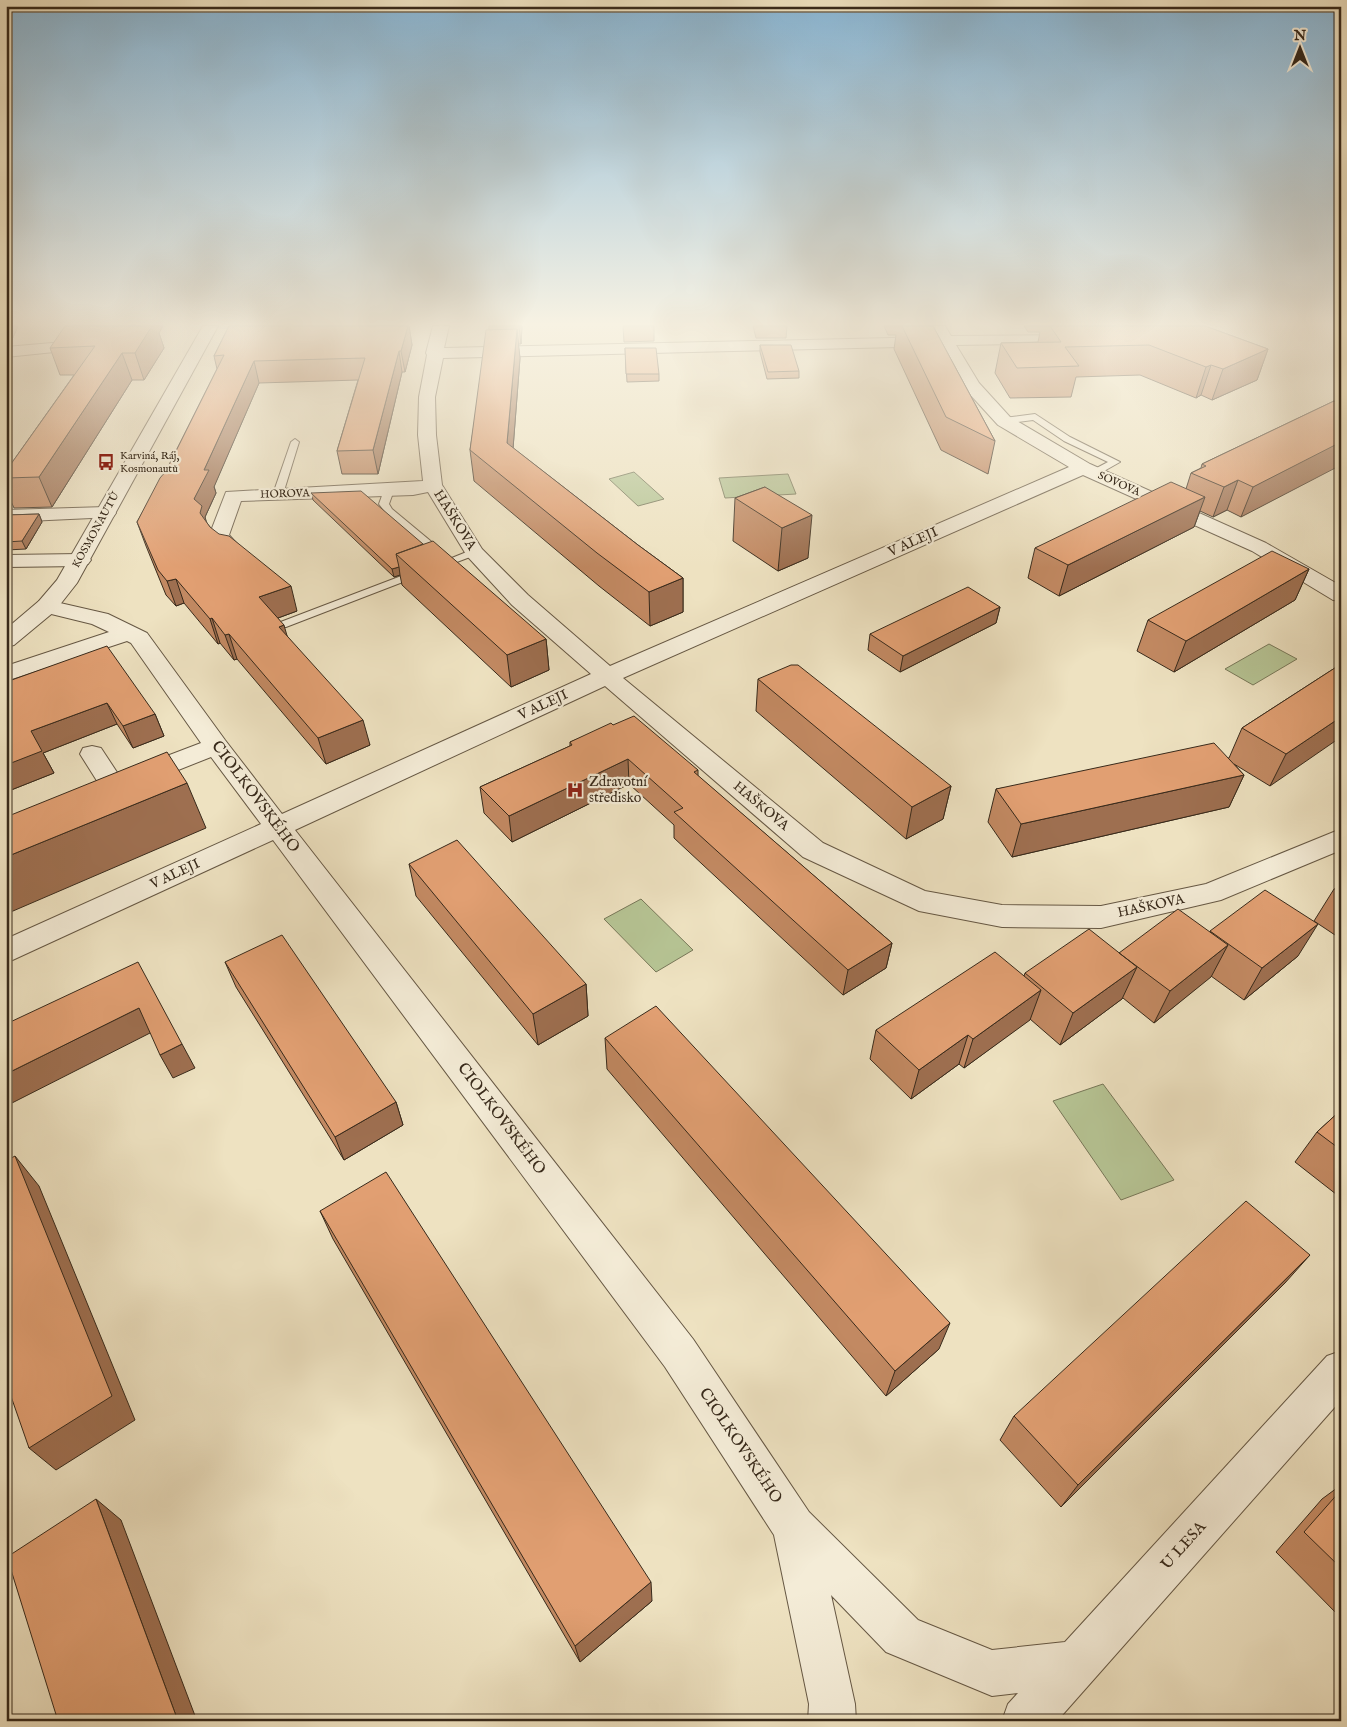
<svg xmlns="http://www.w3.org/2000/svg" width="1347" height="1727" viewBox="0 0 1347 1727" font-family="'IM FELL English',serif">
  <rect width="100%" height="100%" fill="#eee2c1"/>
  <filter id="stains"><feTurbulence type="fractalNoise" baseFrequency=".004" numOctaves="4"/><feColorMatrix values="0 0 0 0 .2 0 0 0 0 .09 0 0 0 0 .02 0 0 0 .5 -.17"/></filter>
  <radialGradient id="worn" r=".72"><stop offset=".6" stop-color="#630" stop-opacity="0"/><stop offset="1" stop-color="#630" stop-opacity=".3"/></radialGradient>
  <path fill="#b6c494" stroke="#777758" d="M634 472 664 499 638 506 609 479Z
    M788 474 796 494 725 498 719 478Z
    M1269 644 1297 659 1253 685 1225 669Z
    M641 899 693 950 656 972 604 919Z
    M1103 1084 1174 1180 1121 1200 1053 1101Z"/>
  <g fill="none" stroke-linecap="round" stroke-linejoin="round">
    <g stroke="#665844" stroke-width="2">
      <path id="service" d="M1035 414 1070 437 1120 462 1097 475H1091V471L1108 462 1064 441 1033 420 1004 424 1000 421 1004 418Z
        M295 439 299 442 283 494 278 497 275 496 273 494 291 442Z
        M389 487 394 490 389 504 392 509 445 553V557H437L386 513 379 504 384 490Z
        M474 549 479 552 478 554 441 568 437 569 432 566Z
        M417 570 421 571 422 573 421 575 286 627H278L276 625 278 623Z"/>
    </g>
    <g stroke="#665844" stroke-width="2">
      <path id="minor" d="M433 326H449L444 348 935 337 930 328 931 326H945L951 336 1080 335 1083 338 1080 341 1075 343 956 345 979 383 1010 417 1090 464 1266 543 1341 586V601L1333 600 1252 551 1083 475 623 678 823 843 925 891 1002 905 1101 906 1206 884 1341 829V850L1221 900 1101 928 1002 927 919 911 803 857 605 686 295 830 693 1339 809 1512 918 1620 992 1650 1065 1642 1327 1356 1341 1351V1400L1057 1721H1002L1008 1704 1018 1693 992 1696 886 1652 831 1595 855 1704 856 1721H808L809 1704 774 1535 665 1367 273 840 6 963V939L261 824 211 757 148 782 139 784 130 782 126 776 130 770 201 743 131 643 127 641 6 681V666L109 632 92 624 39 611 36 606 39 601 47 600 108 614 147 633 225 740 282 814 591 674 512 605 467 556 428 492 413 495 241 501 229 535 246 554 243 558C228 562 217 548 209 536L226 492 423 481 418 435 419 397 427 355 426 353ZM941 346 966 390 998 425 1069 467 610 666 528 595 482 549 442 485 436 435 435 397 443 358Z
        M87 340 93 342 95 345 93 348 6 357V347Z
        M106 507 113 509 116 513 113 517 6 522V510Z
        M81 554 88 556 91 560 88 564 81 566 6 567V555Z
        M92 746 101 748 126 786 122 792 113 795 104 792 80 754 83 748Z"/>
    </g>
    <g stroke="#665844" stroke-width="2">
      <path id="tertiary" d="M203 326H218L77 583 55 611 14 645 6 647V629L39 601 57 580Z"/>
    </g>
    <use href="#service" fill="#f4ecd7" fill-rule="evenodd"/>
    <use href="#minor" fill="#f4ecd7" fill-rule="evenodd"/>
    <use href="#tertiary" fill="#f4ecd7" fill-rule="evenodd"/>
  </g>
  <path fill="#c28962" stroke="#382a1b" d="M6 326H18L10 344H6Z
    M229 326H409L412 345 405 372H402L378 474H342L337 451 358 380 259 383 214 486 216 493 205 517 206 522 210 527 297 611 278 618 287 636 370 745 326 764 237 659 234 660 220 643 218 644 184 603 176 606 166 595 146 546 137 522 166 471 217 369 214 356Z
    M489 326H522L521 344H518L520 358 513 448 638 545 683 578V612L650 626 599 586 474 481 470 450 489 330Z
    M623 326H654V341L624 342Z
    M753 326H787L786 338H756Z
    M884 326H933L995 441 988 474 941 450 894 349 896 335H888Z
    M1024 326H1205L1268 349 1257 380 1212 400 1201 395 1196 398 1140 375 1076 377 1071 397 1010 398 995 373 1001 343 1038 342 1040 332H1028Z
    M159 333 164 348 144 380H132L52 507 14 508 6 490V471L74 375H60L50 348Z
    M760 345 799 371V378L767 379 760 352Z
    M625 348 659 374V381L627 382Z
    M1334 401 1241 517 1227 510 1213 517 1200 511 1194 527 1059 596 1028 578 1035 548 1186 489 1191 473 1201 468 1202 464Z
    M765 487 808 558 778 571 733 541 735 498Z
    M311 493 423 544 546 639 549 670 511 687 402 585 400 575 394 577 313 500Z
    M39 514 42 522 26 549 6 550V515Z
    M1309 569 1295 600 1174 672 1137 651 1148 620Z
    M1000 607 996 623 900 672 868 650 870 634Z
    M1341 664 1270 786 1234 764 1244 775 1229 807 1012 857 988 822 996 789 1229 758 1242 728Z
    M758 679 951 786 943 819 906 839 756 711Z
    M6 682 155 714 164 736 133 748 117 724 43 753 54 773 6 792Z
    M613 725 698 770V776L892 943 886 968 843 995 674 838V825L629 784 512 842 484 813 480 787 570 746V742Z
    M409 864 586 984 588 1016 538 1045 416 896Z
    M1341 883V939L1314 921 1334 889Z
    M1210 932 1298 956 1244 1000 1211 976 1154 1023 1123 998 1060 1045 1030 1019 964 1068 959 1064 911 1099 870 1059 876 1030 1024 976 1025 973 1119 953Z
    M225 962 396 1102 403 1125 344 1160 236 987Z
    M605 1038 939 1349 886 1396 607 1069Z
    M1341 1110V1198L1295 1162 1317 1132Z
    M320 1211 652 1601 580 1662 333 1239Z
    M1285 1283 1061 1507 1000 1440 1014 1416Z
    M1341 1485V1618L1276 1552 1322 1499Z"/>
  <path fill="#9e6f50" stroke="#382a1b" d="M18 326 10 344 6 334V327Z
    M143 326H163L159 333 164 348 144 380 135 353Z
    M408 326H409L412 345 405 372 401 351Z
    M519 326H522L521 344Z
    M517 329 520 358 511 475 507 443Z
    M1268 349 1257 380 1212 400 1223 369Z
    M399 351 402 372 378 474 373 450Z
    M122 353 132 380 52 507 39 477Z
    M254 361 259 383 214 487 216 493 205 517 209 530 207 537 194 499 204 470Z
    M1211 365 1201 395 1196 398 1206 367Z
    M1341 436V465L1241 517 1253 487Z
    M1238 480 1227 510 1213 517 1224 487Z
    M1205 497 1194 527 1059 596 1068 565Z
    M39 514 42 522 26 549 22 541Z
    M812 515 808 558 778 571 782 528Z
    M399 567 400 575 394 577 392 569Z
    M1309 569 1295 600 1174 672 1186 641Z
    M683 578V612L650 626 649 592Z
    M176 579 184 603 176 606 167 581Z
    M291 586 297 611 267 622 259 597Z
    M1000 607 996 623 900 672 903 656Z
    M212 618 220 643 218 644 210 619Z
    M284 625 291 650 279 627Z
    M229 634 237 659 234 660 225 635Z
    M546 639 549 670 511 687 507 655Z
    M107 703 117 724 43 753 54 773 6 792V765L31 731Z
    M155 714 164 736 133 748 123 726Z
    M1341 717V737L1270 786 1286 754Z
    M363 720 370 745 326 764 318 738Z
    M628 759 629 784 512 842 509 816Z
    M1244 775 1229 807 1012 857 1021 824Z
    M187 783 206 828 6 914V857Z
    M951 786 943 819 906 839 912 807Z
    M1318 924 1298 956 1244 1000 1262 968Z
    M892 943 886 968 843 995 848 970Z
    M1228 945 1211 977 1154 1023 1170 991Z
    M1137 967 1122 999 1060 1045 1073 1013Z
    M586 984 588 1016 538 1045 533 1014Z
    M1041 990 1030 1020 964 1068 973 1039Z
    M139 1008 152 1032 6 1106V1074Z
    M968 1035 959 1064 911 1099 919 1070Z
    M182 1044 195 1068 173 1078 160 1055Z
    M396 1102 403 1125 344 1160 335 1137Z
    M15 1156 39 1186 135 1420 56 1470 29 1448Z
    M1310 1255 1285 1283 1061 1507 1078 1485Z
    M950 1323 939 1349 886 1396 895 1371Z
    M96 1499 121 1520 197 1721H178Z
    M651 1582 652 1601 580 1662 575 1646Z"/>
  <path fill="#e19f72" stroke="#382a1b" d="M65 326H152L135 353H122L39 477 6 478V471L95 346 50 348Z
    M229 326H408L401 351H399L373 450 337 451 365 358 254 361 204 470H209L194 499 202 506 200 513 210 527 219 534 229 536 291 586 259 597 284 625 279 627 363 720 318 738 229 634 225 635 212 618 210 619 176 579 167 581 158 570 137 522 160 478 166 471 224 355 214 356Z
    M902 326H933L995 441 946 417Z
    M1050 326H1205L1268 349 1223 369 1211 365 1206 367 1149 345 1065 347 1079 366 1017 368 1001 343 1061 342Z
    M517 329 507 443 638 545 683 578 649 592 597 553 470 450 486 330Z
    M760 345H791L799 371 768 372Z
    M625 348H656L659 374H626Z
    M1334 401 1341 404V442L1253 487 1238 480 1224 487 1191 473 1206 466 1202 464Z
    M1171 482 1205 497 1068 565 1035 548Z
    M765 487 812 515 782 528 735 498Z
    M361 491 423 544 396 554 399 567 392 569 311 493Z
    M39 514 22 541 6 542V515Z
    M433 541 546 639 507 655 396 554Z
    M1272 551 1309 569 1186 641 1148 620Z
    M968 587 1000 607 903 656 870 634Z
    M107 646 155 714 123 726 107 703 31 731 42 751 6 765V682Z
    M1341 664V717L1286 754 1242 728Z
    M791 665H798L951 786 912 807 758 679Z
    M634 716 698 770 694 772 892 943 848 970 674 812 683 808 628 759 509 816 480 787 572 745 570 742 611 723 613 725Z
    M1214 743 1244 775 1021 824 996 789Z
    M167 752 187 783 6 857V817Z
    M457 840 586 984 533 1014 409 864Z
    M1341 883V894L1334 889Z
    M1265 890 1318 924 1262 968 1210 931Z
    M1178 909 1228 945 1170 991 1119 953Z
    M1089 929 1137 967 1073 1013 1025 973Z
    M282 935 396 1102 335 1137 225 962Z
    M995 952 1041 990 973 1039 968 1035 919 1070 876 1030Z
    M138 962 182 1044 160 1055 139 1008 6 1074V1024Z
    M656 1006 950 1323 895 1371 605 1038Z
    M1341 1110V1150L1317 1132Z
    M15 1156 112 1396 29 1448 6 1382V1161Z
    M386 1172 651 1582 575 1646 320 1211Z
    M1246 1201 1310 1255 1078 1485 1014 1416Z
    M1341 1490V1568L1304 1532Z
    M96 1499 178 1721H58L7 1557Z"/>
  <linearGradient id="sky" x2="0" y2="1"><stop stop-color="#89b7d6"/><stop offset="0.57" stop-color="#f7f2e3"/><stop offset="1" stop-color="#f7f2e3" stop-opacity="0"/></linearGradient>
  <rect width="1347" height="568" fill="url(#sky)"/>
  <defs>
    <g id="bus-bare" transform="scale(1.35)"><path d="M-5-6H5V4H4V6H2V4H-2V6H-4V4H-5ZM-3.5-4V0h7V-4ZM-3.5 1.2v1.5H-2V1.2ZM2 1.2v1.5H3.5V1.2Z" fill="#8f2418" stroke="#f4ecd7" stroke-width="2.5" paint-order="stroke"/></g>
    <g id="hospital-bare" transform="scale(1.35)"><path d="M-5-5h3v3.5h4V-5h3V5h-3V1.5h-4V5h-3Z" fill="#8f2418" stroke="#f4ecd7" stroke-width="2.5" paint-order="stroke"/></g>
  </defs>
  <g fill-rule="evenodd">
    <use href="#bus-bare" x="106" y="462"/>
    <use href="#hospital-bare" x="575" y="790"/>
  </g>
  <g text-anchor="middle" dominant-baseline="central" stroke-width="4.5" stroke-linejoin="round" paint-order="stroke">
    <g font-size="11" fill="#382a1b" stroke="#f4ecd7" text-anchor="start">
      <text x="120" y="456">Karviná, Ráj,<tspan x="120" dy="13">Kosmonautů</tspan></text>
    </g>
    <g font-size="11" fill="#382a1b" stroke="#f4ecd7">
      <text transform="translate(1119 484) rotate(24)">SOVOVA</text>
      <text transform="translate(285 494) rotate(-2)">HOROVA</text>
      <text transform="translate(96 530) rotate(-61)">KOSMONAUTŮ</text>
    </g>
    <g font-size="14" fill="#382a1b" stroke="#f4ecd7">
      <text transform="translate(455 520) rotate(58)">HAŠKOVA</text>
      <text transform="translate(913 542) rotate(-24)">V ALEJI</text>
      <text transform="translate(543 705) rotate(-25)">V ALEJI</text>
      <text transform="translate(761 806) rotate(40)">HAŠKOVA</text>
      <text transform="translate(175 874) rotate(-25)">V ALEJI</text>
      <text transform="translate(1151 906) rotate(-12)">HAŠKOVA</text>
    </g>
    <g font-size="14" fill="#382a1b" stroke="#f4ecd7" text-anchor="start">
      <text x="589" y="782">Zdravotní<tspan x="589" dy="16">středisko</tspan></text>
    </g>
    <g font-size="16" fill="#382a1b" stroke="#f4ecd7">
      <text transform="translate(255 797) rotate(53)">CIOLKOVSKÉHO</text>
      <text transform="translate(501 1119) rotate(53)">CIOLKOVSKÉHO</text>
      <text transform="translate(740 1446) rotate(56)">CIOLKOVSKÉHO</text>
      <text transform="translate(1184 1546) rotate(-48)">U LESA</text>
    </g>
  </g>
  <rect width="1347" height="1727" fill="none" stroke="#eee2c1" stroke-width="25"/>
  <rect x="8" y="8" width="1332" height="1712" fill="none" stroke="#382a1b" stroke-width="2.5"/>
  <rect x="12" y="12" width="1322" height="1702" fill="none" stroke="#382a1b"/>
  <g transform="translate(1300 48)" stroke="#f4ecd7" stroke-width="4" paint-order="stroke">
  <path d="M0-4L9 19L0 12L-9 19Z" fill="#382a1b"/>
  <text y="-8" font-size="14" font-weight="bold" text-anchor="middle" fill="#382a1b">N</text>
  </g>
  <rect width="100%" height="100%" filter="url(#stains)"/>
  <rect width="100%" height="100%" fill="url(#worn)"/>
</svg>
